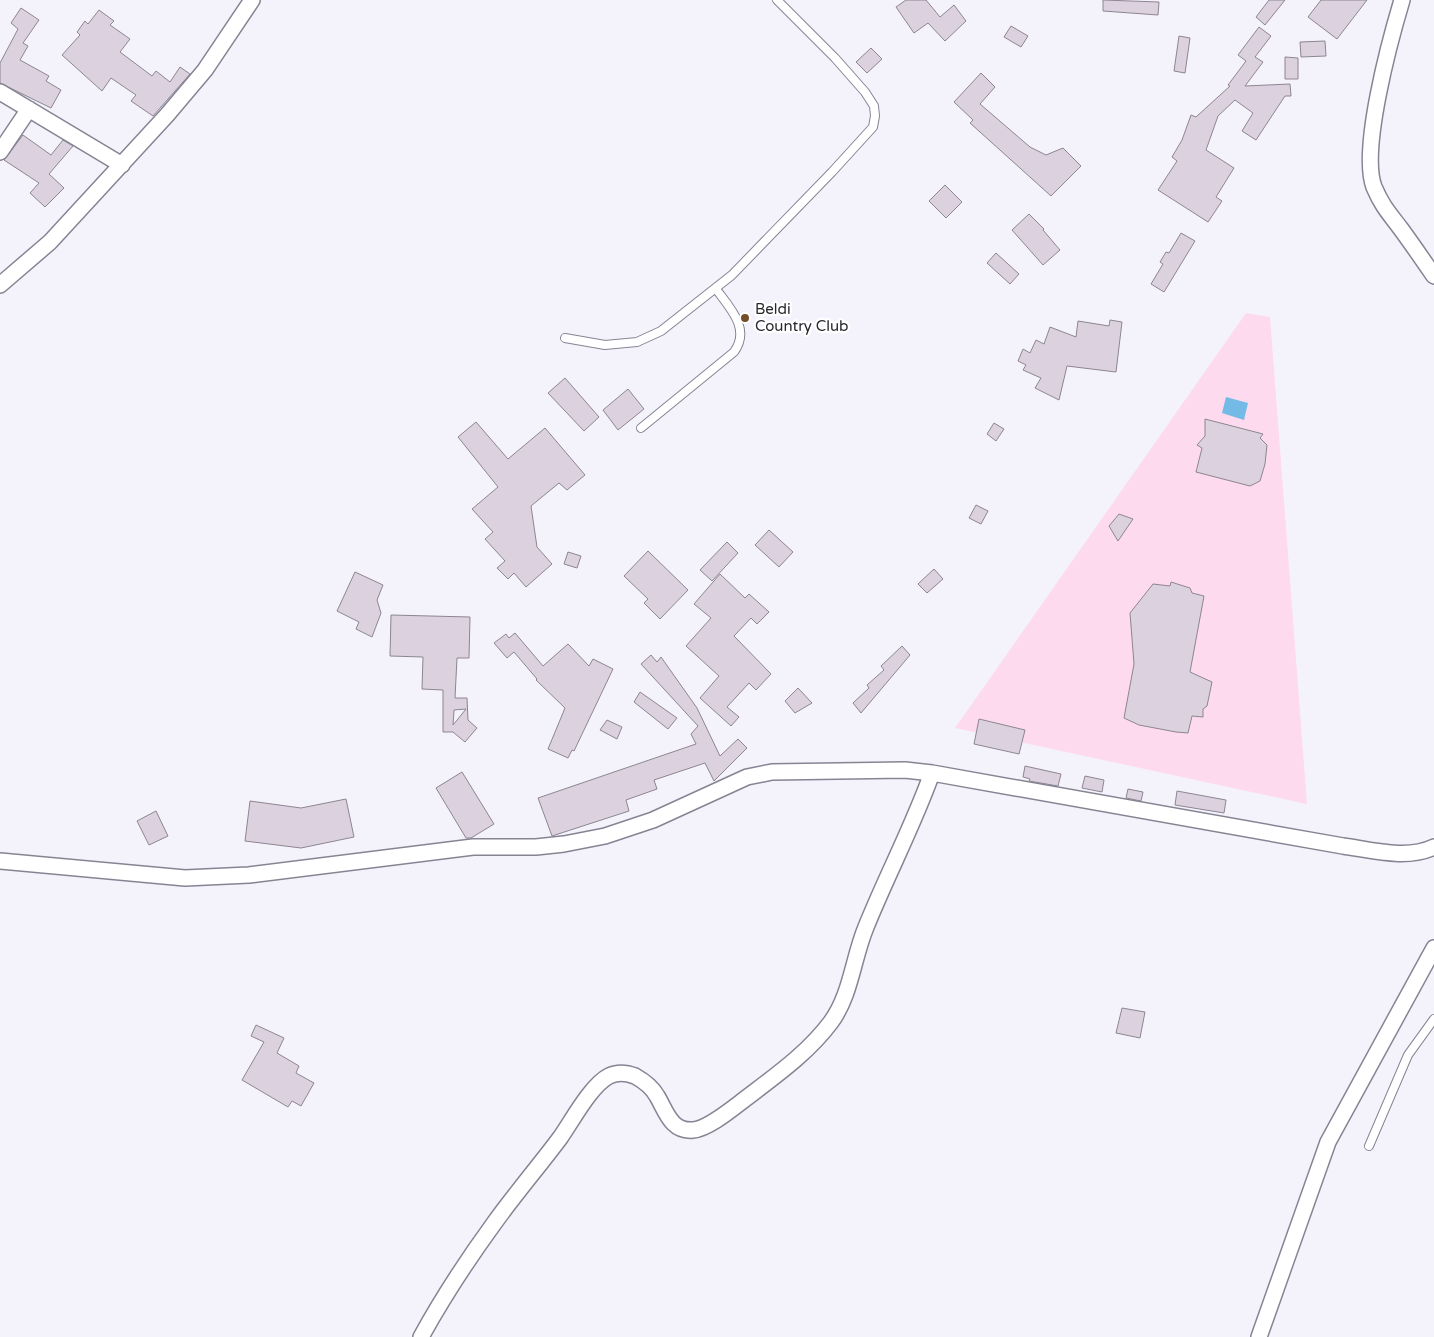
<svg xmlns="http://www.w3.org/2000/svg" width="1434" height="1337" viewBox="0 0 1434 1337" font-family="'Varela Round',sans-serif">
  <rect width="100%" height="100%" fill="#f4f3fc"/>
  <path fill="#fedaee" d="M1246 313 1270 317 1307 804 955 728Z"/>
  <path fill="#73bbe6" d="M1226 397 1248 403 1244 420 1222 413Z"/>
  <path fill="#dbd1df" stroke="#8e8592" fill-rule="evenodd" d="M906 0H926L940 17 954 5 966 21 945 41 928 23 914 33 896 7Z
    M1103 0 1159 2 1158 15 1103 11Z
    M1269 0H1285L1265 25 1256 17Z
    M1321 0H1367L1337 39 1308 17Z
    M21 8 39 20 23 43 28 46 20 60 49 76 46 81 61 90 51 108 0 83V63L18 29 11 23Z
    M99 10 114 21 110 25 130 39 120 52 152 76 156 71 170 82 180 67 190 74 153 116 131 101 136 95 111 78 102 91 62 55 80 35 77 32 85 21 88 24Z
    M1011 26 1028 36 1021 47 1004 37Z
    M1259 27 1271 36 1255 57 1263 62 1245 86 1290 84 1291 96H1285L1256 140 1242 131 1253 113 1235 100 1218 116 1206 150 1234 168 1216 197 1222 201 1208 222 1158 190 1177 161 1172 157 1182 140 1191 115 1196 117 1230 86 1228 85 1246 61 1238 55Z
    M1179 36 1190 38 1185 73 1174 71Z
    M1325 41 1326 56 1301 57 1300 42Z
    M871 48 882 59 867 73 856 62Z
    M1285 57 1298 58V79H1285Z
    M981 73 995 87 980 104 1030 147 1046 155 1063 148 1081 166 1051 196 970 123 973 120 954 102Z
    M23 135 51 155 63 140 73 146 49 174 64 188 45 207 30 193 39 183 4 160Z
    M945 185 962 202 946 218 929 201Z
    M1029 214 1044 229 1043 230 1060 250 1043 265 1012 230Z
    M1181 233 1195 241 1164 292 1151 284 1163 264 1160 262 1166 252 1169 253Z
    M996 253 1019 274 1010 284 987 263Z
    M1110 320 1122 322 1116 372 1067 366 1059 400 1035 388 1041 378 1023 370 1026 365 1018 361 1023 349 1030 353 1036 340 1044 344 1050 327 1076 337 1078 321 1109 326Z
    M565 378 599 417 584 431 548 393Z
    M628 389 644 409 618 430 603 410Z
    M1205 419 1263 434 1260 438 1267 445 1265 464 1260 481 1250 486 1196 472 1202 448 1197 445 1205 436Z
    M476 422 508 459 545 428 585 475 567 490 559 483 531 506 537 547 552 564 526 587 514 573 508 579 497 568 505 561 485 539 493 532 472 509 498 487 458 437Z
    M994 423 1004 429 996 441 987 434Z
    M976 505 988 511 981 524 969 518Z
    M1119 514 1133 519 1118 541 1109 526Z
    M769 530 793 552 779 567 755 545Z
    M727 542 738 553 712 581 700 570Z
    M648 551 688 590 660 619 644 603 648 599 624 576Z
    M568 552 581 556 577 568 564 564Z
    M934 569 943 579 927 593 918 584Z
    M355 572 383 585 377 600 381 613 372 637 356 629 359 622 337 611Z
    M720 574 745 598 749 594 769 612 757 624 751 618 734 636 771 674 756 690 749 683 727 707 739 717 731 726 700 698 719 676 686 646 711 618 694 604Z
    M1171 582 1190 588 1192 593 1204 596 1190 672 1212 682 1207 706 1203 709V717L1192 716 1188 733 1176 732 1139 725 1124 718 1134 664 1130 613 1153 584 1170 586Z
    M391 615 470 617 469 658H457L455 698H467L468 720 477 728 465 742 453 732H443V690L422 689 423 657 390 656ZM466 709 453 725 454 710Z
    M515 633 543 666 568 644 589 666 593 659 613 669 574 751 572 750 568 758 548 749 565 708 536 680 537 679 514 652 507 658 494 643 506 634 509 638Z
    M902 646 910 655 861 713 853 703 869 688 867 685 884 670 881 666Z
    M651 655 657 662 661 657 697 708 720 756 738 739 747 748 714 781 705 763 654 780 657 789 626 800 629 811 552 836 538 798 696 744 691 734 698 726 641 664Z
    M798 688 812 703 795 713 785 701Z
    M640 692 677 718 668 729 634 702Z
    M979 719 1025 730 1019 754 974 744Z
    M607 720 622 727 617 739 600 730Z
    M1025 766 1061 774 1058 786 1029 781 1030 779 1023 777Z
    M462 772 494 824 471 838H466L436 788Z
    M1085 776 1104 780 1102 792 1082 788Z
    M1128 789 1143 792 1141 801 1126 798Z
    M1177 791 1226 800 1224 813 1175 805Z
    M346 799 354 837 301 848 245 841 250 801 301 808Z
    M156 811 168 836 149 845 137 821Z
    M1122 1008 1145 1012 1140 1038 1116 1033Z
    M256 1025 284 1038 277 1053 299 1066 296 1073 314 1083 301 1106 292 1101 288 1107 242 1080 264 1042 251 1036Z"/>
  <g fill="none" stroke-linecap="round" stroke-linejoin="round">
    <g stroke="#868493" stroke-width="10">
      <path id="service" d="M565 338 605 345 637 342 661 331 732 275 832 172 873 127 875 116 874 106 865 92 835 58 777 0
        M641 428 734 352C751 329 730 308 716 289
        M1369 1146 1408 1055 1434 1019"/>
    </g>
    <g stroke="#868493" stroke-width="18">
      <path id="minor" d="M1402 0C1390 40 1360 150 1374 187 1382 206 1389 213 1401 229 1412 244 1423 260 1434 276
        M0 92 122 165
        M0 152 29 109
        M0 285 50 242 167 115 205 70 252 0
        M0 861 185 878 249 875 473 847H536L564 844 605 836 653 820 747 777 772 772 905 770 932 773 1343 846C1372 850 1407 860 1434 847
        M421 1337C443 1297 468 1259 495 1222 516 1193 539 1166 560 1138 572 1121 591 1085 609 1076 617 1072 627 1073 635 1076 644 1081 652 1087 657 1096 666 1111 671 1132 693 1130 708 1129 733 1108 745 1099 775 1076 808 1053 831 1022 851 995 853 958 866 927 887 875 913 826 932 773
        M1259 1337 1328 1142 1434 948"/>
    </g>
    <use href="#service" stroke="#fff" stroke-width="8"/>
    <use href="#minor" stroke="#fff" stroke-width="15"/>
  </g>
  <circle fill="#734d29" stroke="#fff" stroke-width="2" cx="745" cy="318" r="5"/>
  <g text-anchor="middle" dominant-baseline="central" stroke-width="4.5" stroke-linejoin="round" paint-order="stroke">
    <g font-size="15" fill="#27272d" stroke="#fff" text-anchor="start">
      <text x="755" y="309">Beldi<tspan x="755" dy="17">Country Club</tspan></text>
    </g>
  </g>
</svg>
